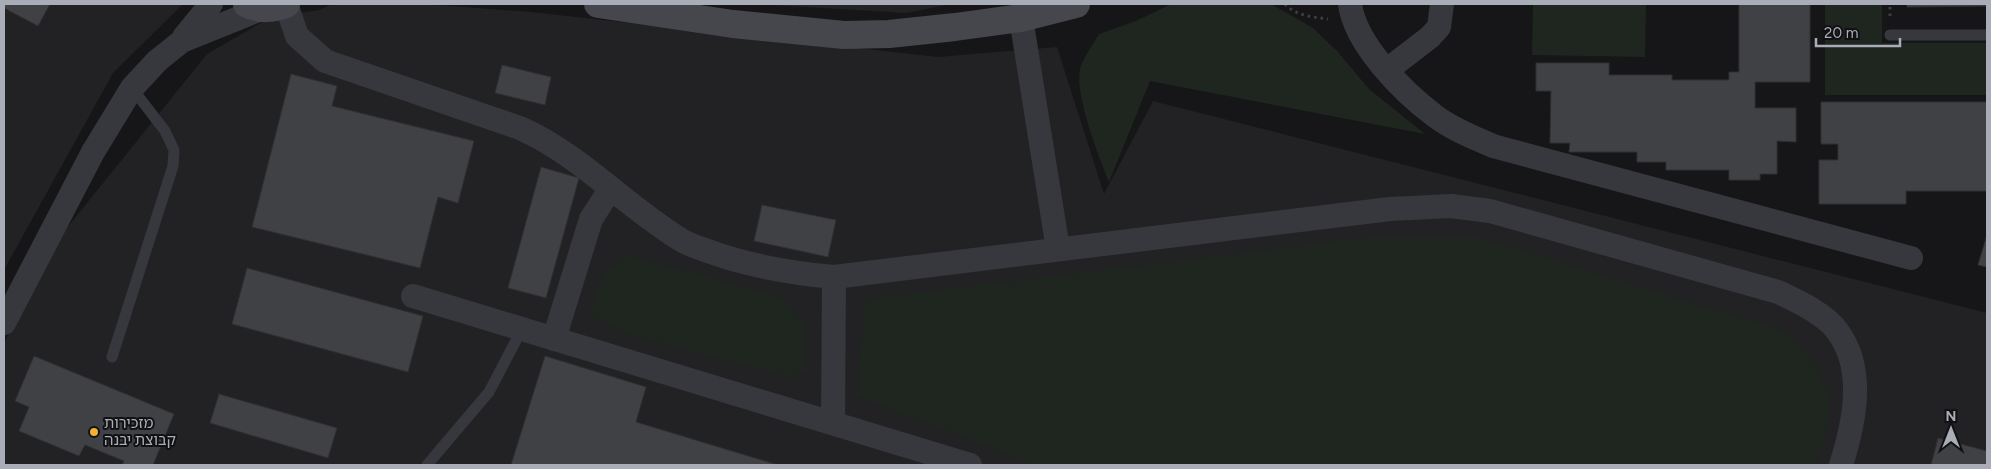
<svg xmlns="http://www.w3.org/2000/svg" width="1991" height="469" viewBox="0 0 1991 469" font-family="Figtree,'Noto Sans Hebrew',sans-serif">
  <rect width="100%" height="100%" fill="#161618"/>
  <path fill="#222225" d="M4 4H183L113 73 4 270Z
    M332 4H423L531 12 938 57 1057 47 1104 194 1153 101 1987 313V465H4V343L66 229 207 54 271 17 319 10Z
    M753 4H952L906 13Z"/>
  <path fill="#1e261f" d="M1171 4H1271L1313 28 1338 52 1369 89 1425 134 1150 81 1109 182C1099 157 1072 90 1081 65 1086 54 1093 44 1099 34L1136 21Z
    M1533 4H1646L1645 57 1532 55Z
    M1825 4H1882V43H1987V95H1825Z
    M1363 238H1482L1783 331 1813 360 1828 391V421L1815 465H1035L857 396 865 304 880 297Z
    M629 255 777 296C811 318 807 332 806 370L791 378 630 335 593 317V300L604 272Z"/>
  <path fill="#404145" stroke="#303034" d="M4 4H50L38 26 4 8Z
    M1739 4H1810V82H1755V108H1796V142L1777 141V174H1760V180H1729V170H1666V162H1637V152H1569L1570 143H1550L1551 91H1536V63H1609V75H1672V80H1729V72H1739Z
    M1907 4H1987V6L1907 7Z
    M502 65 551 77 545 105 495 93Z
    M291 74 337 86 332 106 474 141 458 203 438 197 420 268 252 227Z
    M1821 102H1987V191H1906V204H1819V160H1838V144H1821Z
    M541 167 579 178 546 298 508 288Z
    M762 205 836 220 828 257 754 241Z
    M1987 235V267L1978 265Z
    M247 268 423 316 408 372 232 324Z
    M34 356 174 414 153 465H122L124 461 85 445 79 456 19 431 29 407 15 401Z
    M545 356 646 387 636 422 778 465H511Z
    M219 394 337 428 328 458 210 423Z
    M1938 438 1987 451V465H1931Z"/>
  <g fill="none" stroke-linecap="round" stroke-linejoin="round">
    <path stroke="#3d3f44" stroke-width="3" stroke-dasharray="2.5 4" stroke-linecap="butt" d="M1285 4C1296 16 1313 17 1328 19
      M1890 16V4"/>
    <path stroke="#37383d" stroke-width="11" d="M1890 35H1987
      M112 357 173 166 174 150 165 131 132 88
      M427 465 489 392 522 329"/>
    <path stroke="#37383d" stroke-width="24" d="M286 4 297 36 325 61 520 128C581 155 626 207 683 241 690 245 699 248 708 251 748 266 791 273 834 277L1390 209 1451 206 1490 211 1778 292C1797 301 1826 314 1838 332 1866 370 1854 424 1841 465
      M1350 4C1355 44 1403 92 1435 116 1452 129 1473 137 1493 146L1911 258
      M1021 18 1058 249
      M184 37 211 4
      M1387 70 1430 37 1439 27 1442 4
      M413 296 970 465
      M4 323 93 152 132 88 157 61 182 41 261 9
      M554 339 591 219 611 188
      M833 423 834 277"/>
    <path stroke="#45474d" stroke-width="28" d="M247 4C261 10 272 9 286 4
      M598 4 733 24 844 35 889 34 955 27 1021 18 1076 4"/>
  </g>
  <circle fill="#f2b134" stroke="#111113" stroke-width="2" cx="94" cy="432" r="5"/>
  <g text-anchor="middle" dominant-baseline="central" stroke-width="4" stroke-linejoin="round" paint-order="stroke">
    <g font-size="15" fill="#a8adb8" stroke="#111113" text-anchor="start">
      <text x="104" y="423">מזכירות<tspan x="104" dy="17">קבוצת יבנה</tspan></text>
    </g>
  </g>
  <rect width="1991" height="469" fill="none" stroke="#a8adb8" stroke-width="10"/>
  <g transform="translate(1951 429)" stroke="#111113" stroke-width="4" paint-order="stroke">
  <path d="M0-4L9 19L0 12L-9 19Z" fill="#a8adb8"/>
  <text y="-8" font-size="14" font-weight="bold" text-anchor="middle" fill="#a8adb8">N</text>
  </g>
  <path d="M1816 38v8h84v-8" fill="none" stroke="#a8adb8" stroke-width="2.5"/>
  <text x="1824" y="38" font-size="15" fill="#a8adb8" stroke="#111113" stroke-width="4" paint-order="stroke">20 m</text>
</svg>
